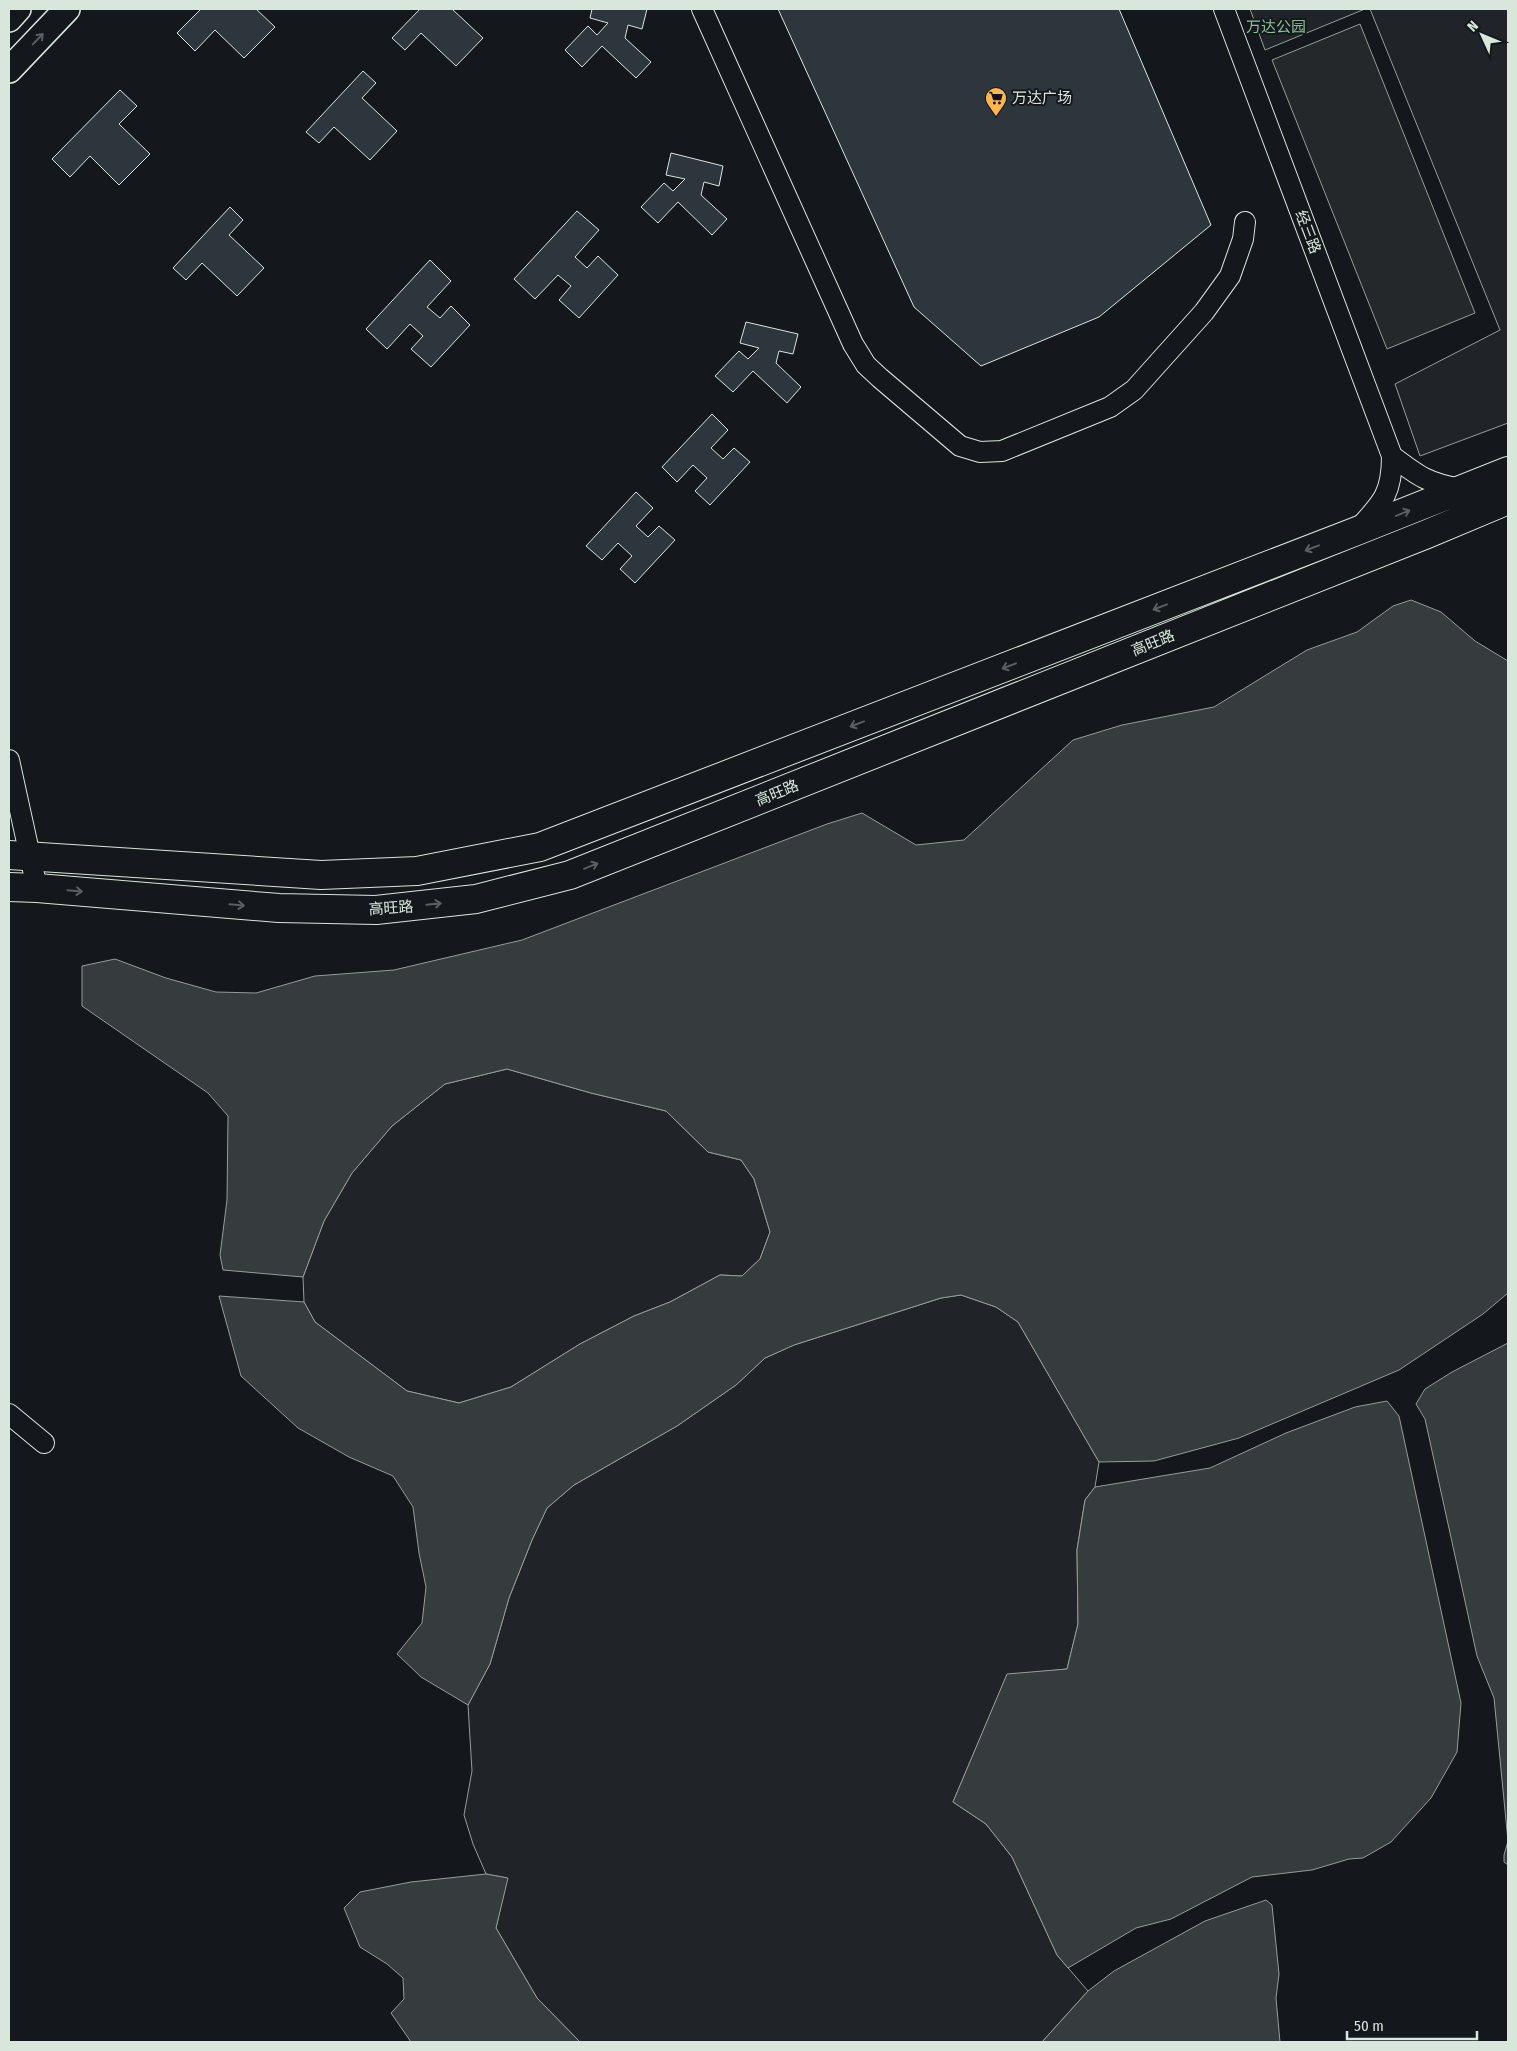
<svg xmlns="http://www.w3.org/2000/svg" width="1517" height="2051" viewBox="0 0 1517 2051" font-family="'Fira Sans Condensed','Noto Sans SC',sans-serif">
  <rect width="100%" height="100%" fill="#14181c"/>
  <path fill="#202428" stroke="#939e99" d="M1250 9H1365L1265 50Z
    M1370 9H1508V423L1420 456 1395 384 1500 330Z
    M507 1069 591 1093 666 1111 708 1152 741 1160 754 1179 770 1232 760 1259 742 1276 720 1275 670 1302 634 1316 580 1344 511 1387 459 1403 407 1391 315 1322 304 1302 303 1277 324 1221 352 1173 392 1126 445 1084Z
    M961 1295 996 1307 1018 1322 1099 1462 1095 1487 1085 1500 1077 1550 1078 1624 1067 1669 1007 1675 953 1802 986 1824 1012 1857 1057 1955 1088 1991 1042 2042H580L537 1998 496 1928 507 1878 486 1874 473 1844 464 1815 472 1771 468 1705 490 1664 509 1598 532 1540 547 1508 574 1485 677 1426 736 1385 765 1358 794 1345 941 1298Z"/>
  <path fill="#24282b" stroke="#939e99" d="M1360 24 1475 313 1387 349 1272 60Z"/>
  <path fill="#363b3e" stroke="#939e99" d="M1411 600 1441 612 1475 641 1508 661V1293L1483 1314 1399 1370 1239 1438 1154 1461 1099 1462 1018 1322 996 1307 961 1295 941 1298 794 1345 765 1358 736 1385 677 1426 574 1485 547 1508 532 1540 509 1598 490 1664 468 1705 421 1677 397 1654 422 1623 426 1587 419 1553 413 1507 393 1476 349 1457 298 1428 241 1376 219 1296 304 1302 315 1322 407 1391 459 1403 511 1387 580 1344 634 1316 670 1302 720 1275 742 1276 760 1259 770 1232 754 1179 741 1160 708 1152 666 1111 591 1093 507 1069 445 1084 392 1126 352 1173 324 1221 303 1277 223 1270 220 1255 227 1200 228 1116 208 1093 82 1006V966L115 959 166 978 216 992 256 993 315 976 394 970 522 940 827 824 862 813 916 845 964 840 1073 740 1122 725 1214 707 1307 650 1357 632 1393 606Z
    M1508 1343V1865L1504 1862V1855L1508 1841 1494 1698 1477 1656 1425 1419 1416 1404 1425 1389 1452 1372Z
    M1387 1401 1399 1416 1461 1703 1457 1752 1431 1798 1391 1842 1363 1858 1349 1859 1312 1870 1252 1877 1171 1919 1136 1928 1068 1968 1057 1955 1012 1857 986 1824 953 1802 1007 1674 1067 1669 1078 1624 1077 1550 1085 1500 1095 1487 1210 1468 1286 1433 1355 1407Z
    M486 1874 508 1878 496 1928 537 1998 580 2042H411L391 2013 404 1999 403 1978 387 1964 360 1947 344 1908 360 1892 411 1882Z
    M1266 1900 1272 1905 1279 1974 1276 1998 1280 2042H1042L1088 1991 1114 1971 1205 1921Z"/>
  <path fill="#2c363c" stroke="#d8e6dc" d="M201 9H256L275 27 244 58 215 30 195 51 177 33Z
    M420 9H452L483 38 456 66 421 33 405 50 392 38Z
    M592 9H647L642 29 628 25 625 38 651 62 636 78 602 46 582 67 565 50 588 26 597 35 608 23 590 18Z
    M778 9H1119L1211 225 1099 317 981 366 914 307Z
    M363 71 376 83 362 98 397 131 370 160 334 127 319 143 306 132Z
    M120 90 137 106 119 124 150 154 119 185 90 156 70 177 52 159Z
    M671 153 723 166 719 186 704 182 701 195 727 219 712 235 678 202 658 223 641 207 664 183 673 191 685 179 666 175Z
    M230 207 243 220 229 235 264 268 237 296 202 263 186 280 173 268Z
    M577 211 599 230 575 257 587 268 598 256 618 275 579 318 559 300 571 286 558 275 535 299 514 279Z
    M430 260 451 281 427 307 440 318 451 306 470 325 431 367 411 349 423 336 410 324 387 349 366 329Z
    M746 322 798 334 793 354 779 351 776 363 801 387 787 403 753 371 733 392 715 376 739 351 748 359 759 348 740 343Z
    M712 414 728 430 711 448 723 459 734 448 750 462 710 505 695 491 707 478 693 465 677 482 662 467Z
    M636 492 653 508 636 526 648 537 659 526 675 540 635 583 620 569 632 556 618 543 602 560 586 546Z"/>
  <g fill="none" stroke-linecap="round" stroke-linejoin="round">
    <g stroke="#d8e6dc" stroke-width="22">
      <path id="minor" d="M702 9 853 344 866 365 880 378 960 446 980 452 1002 451 1110 407 1134 390 1204 312 1230 276 1243 239 1245 222
        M1224 9 1392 456C1392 493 1383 502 1359 528
        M1392 456C1418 476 1429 484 1462 489
        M9 760 37 888
        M9 1414 44 1443"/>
    </g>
    <g stroke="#d8e6dc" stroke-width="28">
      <path id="major" d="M9 19 18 9
        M9 70 67 9"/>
    </g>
    <g stroke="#d8e6dc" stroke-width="30">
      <path id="highway" d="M9 855 321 875 417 871 540 847 1357 531 1508 471
        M9 887 37 888 279 908 376 910 476 899 570 875 1427 534 1508 500"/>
    </g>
    <use href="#minor" stroke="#14181c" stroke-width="20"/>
    <use href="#major" stroke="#14181c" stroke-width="25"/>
    <use href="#highway" stroke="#14181c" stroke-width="28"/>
  </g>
  <defs><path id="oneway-shaft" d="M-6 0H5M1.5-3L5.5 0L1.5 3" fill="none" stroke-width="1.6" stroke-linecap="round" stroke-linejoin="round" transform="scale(1.25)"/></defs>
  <g stroke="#59605f">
    <use href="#oneway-shaft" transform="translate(38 39) rotate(-46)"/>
    <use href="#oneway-shaft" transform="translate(1403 513) rotate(-22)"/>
    <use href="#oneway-shaft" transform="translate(1312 548) rotate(159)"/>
    <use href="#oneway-shaft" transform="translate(1160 607) rotate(159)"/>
    <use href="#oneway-shaft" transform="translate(1009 666) rotate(159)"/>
    <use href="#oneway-shaft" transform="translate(857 724) rotate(159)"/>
    <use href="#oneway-shaft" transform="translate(591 866) rotate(-22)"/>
    <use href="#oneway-shaft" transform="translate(75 891) rotate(5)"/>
    <use href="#oneway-shaft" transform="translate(434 904) rotate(-6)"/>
    <use href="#oneway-shaft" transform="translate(237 905) rotate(5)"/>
  </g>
  <defs>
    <g id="supermarket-pin" transform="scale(1.125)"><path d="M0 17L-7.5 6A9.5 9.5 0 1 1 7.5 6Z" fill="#ffb74d" stroke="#14181c"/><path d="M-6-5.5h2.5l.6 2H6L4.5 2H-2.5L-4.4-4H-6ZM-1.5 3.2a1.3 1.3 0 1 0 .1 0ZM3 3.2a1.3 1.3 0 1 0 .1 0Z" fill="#111"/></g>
  </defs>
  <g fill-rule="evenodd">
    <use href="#supermarket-pin" x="996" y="98"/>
  </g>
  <g text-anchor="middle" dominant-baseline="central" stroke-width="4" stroke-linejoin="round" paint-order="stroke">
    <g font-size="15" fill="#8ac095" stroke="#14181c">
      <text x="1276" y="27">万达公园</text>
    </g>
    <g font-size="15" fill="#d8e6dc" stroke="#14181c" text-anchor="start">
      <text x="1012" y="98">万达广场</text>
    </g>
    <g font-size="15" fill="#d8e6dc" stroke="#14181c">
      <text transform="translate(1308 232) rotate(69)">经三路</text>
      <text transform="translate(1153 643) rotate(-22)">高旺路</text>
      <text transform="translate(777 793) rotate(-22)">高旺路</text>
      <text transform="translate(391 908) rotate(-4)">高旺路</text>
    </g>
  </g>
  <rect width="1517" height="2051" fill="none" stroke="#d8e6dc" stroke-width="20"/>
  <g transform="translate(1482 35) rotate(314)" stroke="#14181c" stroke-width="4" paint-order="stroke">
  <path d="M0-4L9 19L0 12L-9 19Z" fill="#d8e6dc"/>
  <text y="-8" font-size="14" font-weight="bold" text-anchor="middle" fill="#d8e6dc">N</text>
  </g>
  <path d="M1347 2031v8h130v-8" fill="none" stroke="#d8e6dc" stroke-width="2.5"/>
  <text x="1354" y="2031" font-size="15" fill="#d8e6dc" stroke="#14181c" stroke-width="4" paint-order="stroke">50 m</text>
</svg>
